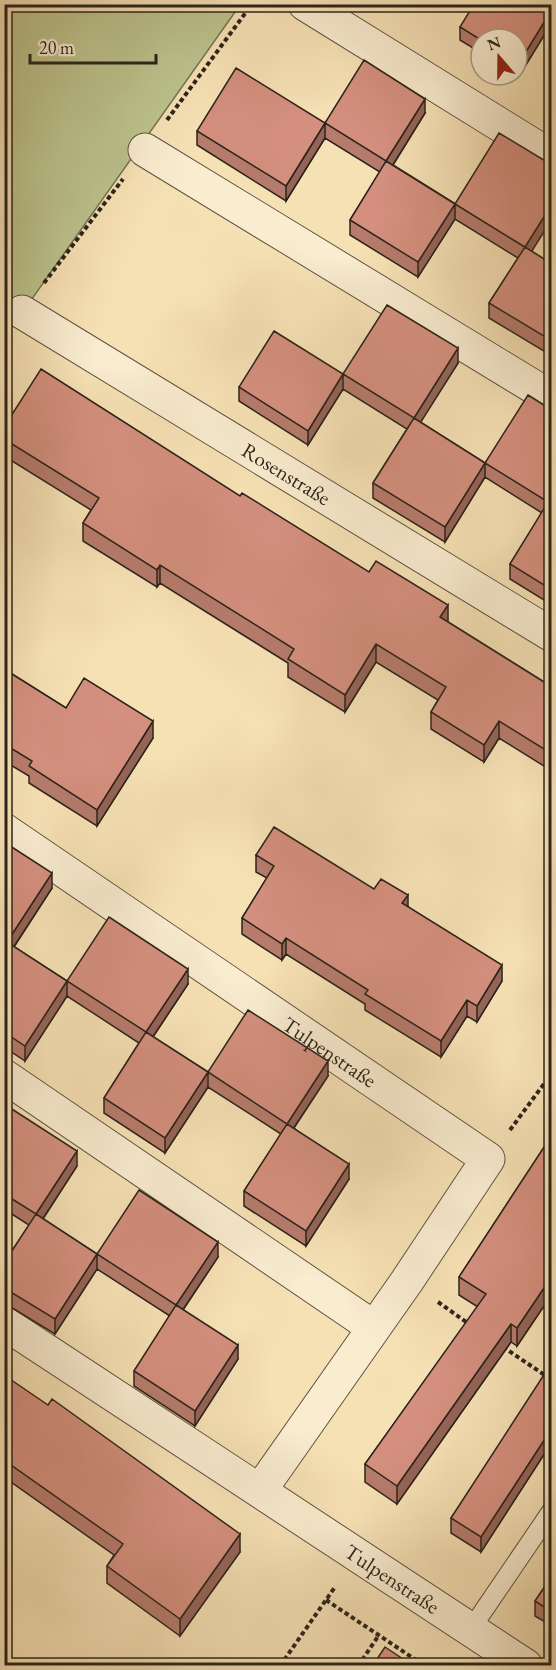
<svg xmlns="http://www.w3.org/2000/svg" width="556" height="1670" viewBox="0 0 556 1670" font-family="'EB Garamond',serif">
  <rect width="100%" height="100%" fill="#f6e1b5"/>
  <filter id="stains"><feTurbulence type="fractalNoise" baseFrequency=".00333" numOctaves="4"/><feColorMatrix values="0 0 0 0 .2 0 0 0 0 .09 0 0 0 0 .02 0 0 0 .5 -.17"/></filter>
  <radialGradient id="worn" r=".72"><stop offset=".6" stop-color="#630" stop-opacity="0"/><stop offset="1" stop-color="#630" stop-opacity=".3"/></radialGradient>
  <path fill="#bcc38d" stroke="#747454" stroke-width="1.5" d="M5 5H240L5 337Z"/>
  <g fill="none" stroke-linecap="round" stroke-linejoin="round">
    <g stroke="#5e5341" stroke-width="20">
      <path id="lane" d="M471 1629 552 1510"/>
    </g>
    <g stroke="#5e5341" stroke-width="35">
      <g id="street">
        <path d="M305 4 552 157"/>
        <path d="M145 150 552 398"/>
        <path id="s1" d="M22 312 552 635"/>
        <path id="s2" d="M4 830 488 1159 407 1281 261 1489"/>
        <path d="M4 1076 373 1327"/>
        <path id="s3" d="M4 1323 526 1666"/>
      </g>
    </g>
    <path stroke="#2c241a" stroke-width="4" stroke-dasharray="4.5 3" stroke-linecap="butt" d="M167 120 252 4
      M44 283 123 179
      M510 1130 552 1073
      M438 1302 469 1324
      M503 1347 552 1380
      M326 1600 425 1666
      M280 1666 335 1587
      M358 1666 379 1635"/>
    <use href="#lane" stroke="#f9eccf" stroke-width="18"/>
    <use href="#street" stroke="#f9eccf" stroke-width="33"/>
  </g>
  <path fill="#b67b6c" stroke="#2c241a" stroke-width="1.5" d="M551 24 519 76 517 75V39H481V53L460 40V27Z
    M425 113 393 165 552 264V356L489 318V303L518 258 455 219 418 277 350 235V220L380 172 325 138 286 201 197 145V131L325 123Z
    M458 363 420 422 485 463 552 410V605L510 579V564L542 513 485 477 445 542 373 498V483L407 429 343 389 308 445 239 401V387L343 374Z
    M4 427 240 496 448 622 552 687V771L499 738 484 762 431 729V712L438 700 376 662 345 712 288 677V663L160 583 157 587 83 541V523L91 510 4 456Z
    M4 669 66 708 153 738 97 826 29 783V776L4 761Z
    M4 842 52 888 14 947 67 981 188 984 153 1037 208 1072 328 1076 294 1128 349 1179 306 1246 244 1206V1191L281 1134 208 1087 165 1153 104 1113V1098L139 1043 67 996 25 1061 4 1047Z
    M256 855 374 889 408 907 502 981 477 1022 467 1016 441 1057 365 1010V1004L286 954 282 960 242 934V918L267 878 256 872Z
    M4 1104 77 1166 43 1219 97 1254 218 1257 183 1310 238 1359 195 1426 134 1386V1371L170 1316 97 1269 55 1334 4 1303V1263L29 1225 4 1209Z
    M552 1135V1294L517 1346 511 1342 397 1504 365 1482V1464L478 1307 459 1295V1277Z
    M552 1368V1442L481 1552 451 1533V1518Z
    M4 1375 240 1552 180 1636 107 1583V1566L114 1555 4 1477Z
    M552 1576V1626L535 1616V1601Z"/>
  <path fill="#946458" stroke="#2c241a" stroke-width="1.5" d="M551 11V24L519 76V63Z
    M425 99V113L386 176V161Z
    M325 123V138L286 201V186Z
    M455 204V219L418 277V262Z
    M552 204V219L525 262V247Z
    M458 348V363L414 433V418Z
    M343 374V389L308 445V431Z
    M485 463V477L445 542V527Z
    M160 565V583L157 587V570Z
    M448 605V623L440 617Z
    M376 644V662L345 712V695Z
    M153 721V738L97 826V810Z
    M499 721V738L484 762V745Z
    M52 873V888L7 957V942Z
    M408 895V911L402 903Z
    M286 938V954L282 960V944Z
    M502 965V981L477 1022V1006Z
    M188 969V984L146 1047V1032Z
    M67 981V996L25 1061V1046Z
    M467 1000V1016L441 1057V1041Z
    M328 1061V1076L287 1138V1124Z
    M208 1072V1087L165 1153V1138Z
    M77 1151V1166L36 1229V1214Z
    M349 1164V1179L306 1246V1231Z
    M218 1242V1257L176 1320V1305Z
    M97 1254V1269L55 1334V1319Z
    M552 1276V1294L517 1346V1328Z
    M511 1324V1342L397 1504V1486Z
    M238 1345V1359L195 1426V1411Z
    M552 1428V1442L481 1552V1537Z
    M240 1534V1552L180 1636V1619Z"/>
  <path fill="#d48f7e" stroke="#2c241a" stroke-width="1.5" d="M474 4H540L551 11 519 63 517 62V39L481 40 460 27Z
    M364 60 425 99 386 161 325 123Z
    M236 68 325 123 286 186 197 131Z
    M499 133 552 165V204L525 247 455 204Z
    M386 161 455 204 418 262 350 220Z
    M525 247 552 264V341L489 303Z
    M387 305 458 348 414 418 343 374Z
    M274 331 343 374 308 431 239 387Z
    M41 369 240 496 242 493 369 572 376 561 448 605 440 617 552 687V754L499 721 484 745 431 712 446 687 376 644 345 695 288 659 294 649 160 565 157 570 83 523 99 498 4 439V427Z
    M528 395 552 410V497L548 502 485 463Z
    M414 418 485 463 445 527 373 483Z
    M548 502 552 504V590L510 564Z
    M4 669 66 708 84 678 153 721 97 810 29 766 32 761 4 744Z
    M274 827 374 889 381 879 408 895 402 903 502 965 477 1006 467 1000 441 1041 365 994 368 990 286 938 282 944 242 918 274 866 256 855Z
    M4 842 52 873 7 942 4 941Z
    M109 917 188 969 146 1032 67 981Z
    M7 942 67 981 25 1046 4 1032V946Z
    M248 1010 328 1061 287 1124 208 1072Z
    M146 1032 208 1072 165 1138 104 1098Z
    M4 1104 77 1151 36 1214 4 1194Z
    M287 1124 349 1164 306 1231 244 1191Z
    M552 1135V1276L517 1328 511 1324 397 1486 365 1464 486 1294 459 1277Z
    M139 1190 218 1242 176 1305 97 1254Z
    M36 1214 97 1254 55 1319 4 1288V1263Z
    M176 1305 238 1345 195 1411 134 1371Z
    M549 1367 552 1368V1428L481 1537 451 1518Z
    M4 1375 48 1405 52 1399 240 1534 180 1619 107 1566 123 1544 4 1460Z
    M552 1576V1612L535 1601Z
    M385 1647 412 1665H373Z"/>
  <g text-anchor="middle" dominant-baseline="central" stroke-width="6" stroke-linejoin="round" paint-order="stroke">
    <g font-size="21" fill="#2c241a" stroke="#f9eccf">
      <text stroke="none"><textPath href="#s1" startOffset="310">Rosenstraße</textPath></text>
      <text stroke="none"><textPath href="#s2" startOffset="394">Tulpenstraße</textPath></text>
      <text stroke="none"><textPath href="#s3" startOffset="465">Tulpenstraße</textPath></text>
    </g>
  </g>
  <rect width="556" height="1670" fill="none" stroke="#f6e1b5" stroke-width="24"/>
  <rect x="6" y="6" width="544" height="1658" fill="none" stroke="#2c241a" stroke-width="3"/>
  <rect x="12" y="12" width="532" height="1646" fill="none" stroke="#2c241a" stroke-width="1.5"/>
  <g transform="translate(499 57) rotate(340)"><circle r="28" fill="#f9eccf" stroke="#a79c87" stroke-width="1.5"/>
  <path d="M0-4.5L10 22L0 15L-10 22Z" fill="#8f2418"/>
  <text y="-9" font-size="16" font-weight="bold" text-anchor="middle" fill="#2c241a">N</text>
  </g>
  <path d="M30 54v9h126v-9" fill="none" stroke="#2c241a" stroke-width="3"/>
  <text x="39" y="54" font-size="18" fill="#2c241a" stroke="#f9eccf" stroke-width="4.5" paint-order="stroke">20 m</text>
  <rect width="100%" height="100%" filter="url(#stains)"/>
  <rect width="100%" height="100%" fill="url(#worn)"/>
</svg>
